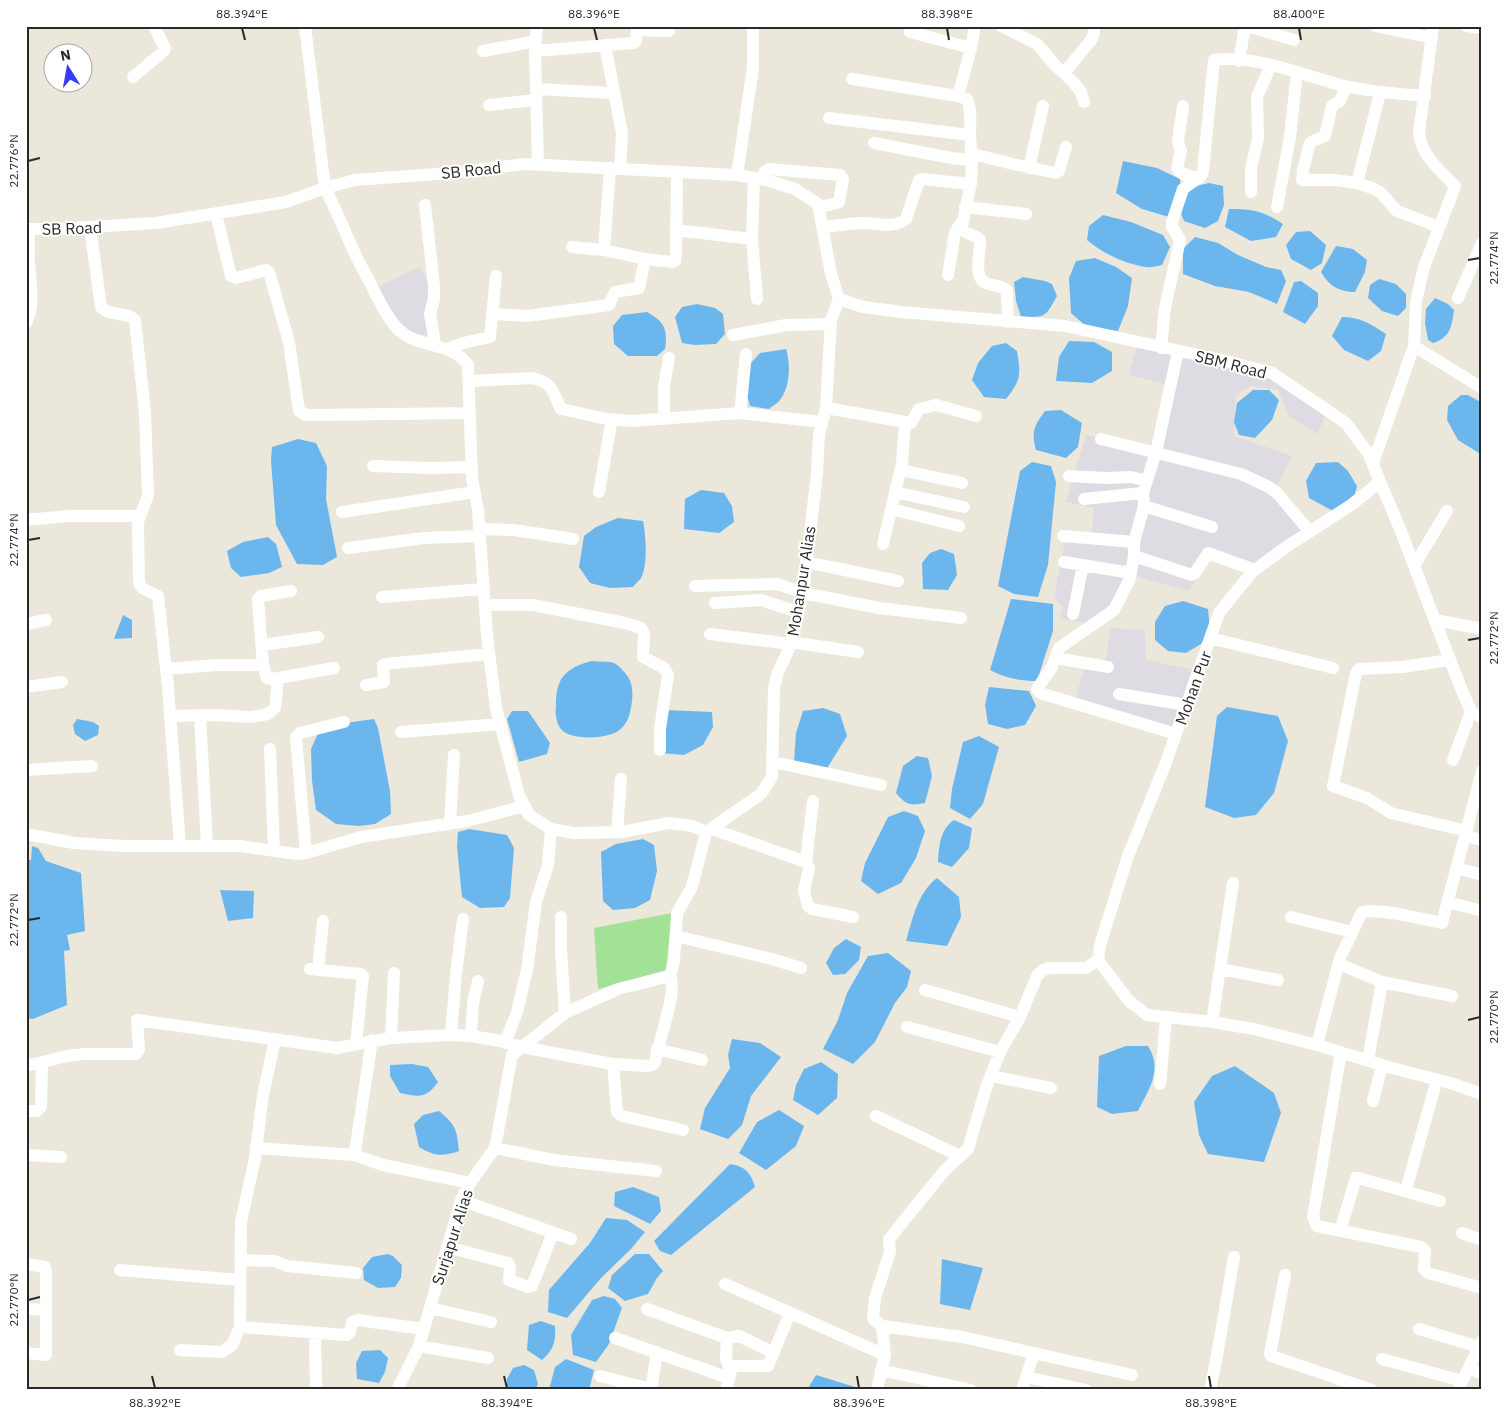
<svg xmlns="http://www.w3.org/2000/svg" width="1508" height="1416" viewBox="0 0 1508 1416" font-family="'IBM Plex Sans',sans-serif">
  <rect width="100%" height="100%" fill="#ebe7da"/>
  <path fill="#dfdbe3" d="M419 267 433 288 426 305 430 336 407 332 390 312 379 287Z
    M1137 345 1267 373 1325 415 1318 434 1290 417 1278 390 1250 386 1236 395 1234 436 1292 456 1273 494 1305 532 1258 568 1216 551 1189 591 1128 574 1097 625 1060 618 1063 607 1054 597 1065 541 1091 540 1094 508 1066 502 1086 435 1156 447 1171 385 1129 375Z
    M1111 628 1145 630 1146 660 1203 672 1178 738 1076 698 1086 660 1106 659Z"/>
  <path fill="#a3e296" d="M672 913 666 970 598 989 594 928Z"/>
  <path fill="#6cb6ee" d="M1123 161 1157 168 1180 179 1182 196 1169 217 1142 209 1116 193Z
    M1209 183 1223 186 1224 205 1218 221 1205 228 1184 221 1180 211 1188 188Z
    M1229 209C1253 209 1263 211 1283 224L1276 237 1251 241 1225 227Z
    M1103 215 1131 222 1163 235 1170 247 1162 265C1157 266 1151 268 1146 267 1125 264 1102 253 1087 240L1089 226Z
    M1310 231 1326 245 1322 263 1311 270 1291 259 1286 245 1296 232Z
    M1195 237 1218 243 1238 255 1266 267 1281 270 1286 281 1277 304 1249 292 1215 286 1183 274V249Z
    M1336 246 1353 249 1367 260 1365 272 1355 292C1339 292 1329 286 1321 272Z
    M1095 258 1116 267 1132 278 1128 306 1118 331 1087 327 1071 313 1069 278 1076 261Z
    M1023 277 1045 281 1052 284 1057 296C1045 318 1046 317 1021 317L1016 301 1014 282Z
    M1379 279 1396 284 1406 294V308L1398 316 1382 311 1368 298 1370 285Z
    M1301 281 1318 293V306L1305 324 1283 312 1294 282Z
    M1435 298 1448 304 1454 310C1452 326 1450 338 1433 343L1428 340 1425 323 1426 309Z
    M697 304 715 308 723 314 725 334 716 344 695 345 682 343 675 317 682 307Z
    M647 312C664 321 668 329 665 349L657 356H628L614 344 613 326 622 315Z
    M1342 317C1360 317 1371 324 1386 334L1381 351 1368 361 1344 350 1332 336Z
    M1069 341 1094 342 1112 352V371L1092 383 1056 381 1059 357Z
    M1006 343 1017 351C1021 375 1021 380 1006 399L984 397 972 380 978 363 992 346Z
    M786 349C791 364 790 389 779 401 777 404 772 406 769 409L750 406 746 392 749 365 760 353Z
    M1253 390H1269L1279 400 1272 420 1255 438 1239 435 1234 422 1237 403Z
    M1461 395H1468L1482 403V455L1458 440 1447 420 1448 406Z
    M1061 410 1082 423 1078 447 1066 458 1036 450C1031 432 1034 426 1045 411Z
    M298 439 316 443 327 466 326 499 337 557 323 565 297 564 276 525 271 461 272 447Z
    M1032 462 1051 466 1056 482 1048 565 1038 597 1014 594 998 586 1020 471Z
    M1338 462 1348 471 1357 486 1353 501 1333 511 1309 498 1306 481 1316 463Z
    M701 490 724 493 732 506 734 522 719 533 684 529 685 499Z
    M618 518 643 521C646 535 648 565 641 578 639 581 635 584 633 587L610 588 590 583 579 567 584 536 596 527Z
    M268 537 276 544 282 567 269 573 241 577 231 568 227 551 243 542Z
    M941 549 954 554 957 575 948 590 923 589 922 563 930 553Z
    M1011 599 1053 604V631L1037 681C1020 681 1004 678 990 670Z
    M1183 601 1208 609 1210 631 1201 644 1186 653 1168 651 1155 640V622L1165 606Z
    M123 615 132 620V638L114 639Z
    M592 661C599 662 608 661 614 663 618 665 621 668 623 671 636 682 633 701 629 716 627 722 623 728 618 731 606 739 569 741 560 728 556 722 555 713 556 706 556 678 565 668 592 661Z
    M989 687 1029 691 1036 706 1025 725 1007 729 988 724 985 705Z
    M1227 707 1278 716 1288 741 1274 793 1256 815 1234 818 1205 807 1217 716Z
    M823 708 840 714 847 736 826 770 794 762 796 733 803 711Z
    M665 710 712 712 713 727 703 745 684 755 661 753Z
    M512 711H528L550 743 547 754 519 762 507 719Z
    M77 719 93 722 99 726 98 735 85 741 75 734 73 725Z
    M374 719 378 728 390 791 391 814 375 824 359 826 336 824 316 810 312 781 311 749 319 731 345 723Z
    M979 736 999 747 983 804 970 819 950 808 952 789 963 742Z
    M917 756 928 758 932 776 925 803C910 806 906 805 896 793L903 766Z
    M904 811 918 816 925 831 916 858 901 883 878 894 861 881 865 863 888 817Z
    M954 820 972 828 969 848 952 867 938 862C939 847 940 829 954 820Z
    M469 829 507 835 514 848 510 898 504 907 480 908 462 897 457 847 458 832Z
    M643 839 654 845 657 871 650 900 635 908 613 910 603 901 601 852 616 844Z
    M32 846 38 848 46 861 81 873 85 931 67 935 70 950 64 951 67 1005 33 1019 26 1018V860H31Z
    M937 878 959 897 961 917 947 946 906 941C913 918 917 894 937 878Z
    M220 890 254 891 253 918 228 921Z
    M846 939 861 947 859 960 845 974 833 975 826 963 834 948Z
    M888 953 911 971 907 987 895 1003 875 1042 853 1064 823 1049 838 1020 847 993 868 956Z
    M732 1039 760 1043 781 1057 751 1096 742 1125 728 1139 700 1129 705 1108 730 1068 728 1055Z
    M1126 1046H1148C1163 1070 1149 1089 1138 1111L1112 1114 1097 1107 1099 1056Z
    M821 1062 838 1074 837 1098 818 1115 793 1100 796 1085 804 1069Z
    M412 1064 428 1067 438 1082C426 1099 419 1097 400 1093L390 1076V1065Z
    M1235 1066 1274 1093 1281 1113 1264 1162 1208 1154 1199 1135 1194 1102 1212 1076Z
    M779 1110 804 1126 796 1146 766 1170 739 1153 757 1122Z
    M439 1111C456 1125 457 1130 459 1151 442 1157 434 1156 419 1147L414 1124 423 1115Z
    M730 1164C745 1166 751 1173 755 1187L671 1255 660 1251 654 1241Z
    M633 1187 659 1197 661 1211 650 1224 614 1206 615 1192Z
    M606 1218 627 1220 645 1232 631 1249 601 1278 567 1318 548 1312 549 1290 590 1243Z
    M388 1254 393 1256 402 1265 401 1278 395 1287 378 1288 364 1280 363 1268 372 1257Z
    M635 1254H649L663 1271 657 1278 648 1294 625 1301 608 1288 612 1275Z
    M942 1259 983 1268 970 1310 940 1304Z
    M604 1296 615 1299 622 1308 609 1344 596 1362 573 1355 571 1335 592 1300Z
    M541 1321 555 1326C556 1341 554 1350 542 1360L527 1350 529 1325Z
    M380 1350 388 1358 385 1372 379 1383 357 1379 356 1363 362 1351Z
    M566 1359 594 1370 589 1390H549L555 1367Z
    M524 1365 534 1370 538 1384 535 1390H506L507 1379 513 1368Z
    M816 1375 855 1387 854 1390H807Z"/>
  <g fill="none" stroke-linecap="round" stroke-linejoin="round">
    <path stroke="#fff" stroke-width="12" d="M305 26 325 188C337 211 346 235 357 258 363 270 370 282 376 295 383 307 388 320 399 330 419 349 451 341 468 365L472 478 478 510 487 636 496 708 519 795 529 815 551 829 574 833 622 832 669 823 692 826 706 832
      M537 26 535 51 538 165
      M1001 26 1037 44 1055 65 1074 83 1081 92 1084 102
      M1247 26 1294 40
      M1376 26 1432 38
      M1467 26 1482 28
      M910 32 971 48
      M605 45 622 133 620 169
      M483 51 536 41
      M535 51 633 43 636 41 637 30 669 31
      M1239 61 1245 26
      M1064 73 1092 39 1094 33V26
      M133 77 164 51 165 48 154 26
      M852 79 958 96 967 99C972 110 970 122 970 134 971 150 973 164 971 181 969 197 964 212 962 228 965 235 975 234 980 240 981 253 971 280 989 284 996 286 1003 286 1007 291L1008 322
      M1346 86 1340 101 1332 106 1325 136 1311 142 1309 146 1303 170 1302 180H1335L1357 183 1372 188 1381 193 1397 211 1439 227
      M536 89 613 93
      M958 96 971 48 975 26
      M489 105 536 100
      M1183 106 1178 142 1181 151 1177 168C1181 176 1191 176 1199 178
      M829 118 970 135
      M874 143 951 158 972 160
      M973 154 1013 164 1056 173 1059 171 1066 147
      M1029 168 1043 106
      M737 175 753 68V26
      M754 178 752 239 757 299
      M763 180 765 171 769 169 840 175 843 179 839 202 819 208
      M1357 183 1380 93
      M1251 192V169L1258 138 1257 97 1271 65
      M425 205 434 286V299L430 314 435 344
      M965 207 1026 214
      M1277 207 1290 137 1297 72
      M216 214 231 276 236 278 266 270 269 272 289 342 299 411 306 415H313L470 413
      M90 227 101 307C110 317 127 311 135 320L145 413 148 495 138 522 139 583 142 588 158 596 168 687 180 846
      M823 227C836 226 850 223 863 223 878 223 894 229 906 219L919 180 921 179 971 184
      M26 229H56L156 223 286 202 325 188 355 180 451 173 525 164 737 175 766 180 795 189 818 204 831 274 839 299
      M676 230 752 239
      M572 247 604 250 645 259 672 262 675 261 676 253 677 173
      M604 250 610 168
      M948 275 955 232 963 220
      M1458 298 1482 243
      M839 299 863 307 902 312 1065 326 1222 360 1272 373 1346 423 1368 453 1400 529 1460 686 1471 711 1482 718
      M494 314 527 316 609 305 615 292 639 288 645 259
      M26 323C34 307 31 290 30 273 28 258 29 244 29 229
      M733 335 786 325 830 324
      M1414 346 1482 388
      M1161 348 1165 308 1180 240 1172 227V222L1183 189 1201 176 1203 171 1214 60C1255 54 1305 76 1345 86 1371 92 1398 94 1425 96
      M447 349 463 343 490 337 496 276
      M469 381 532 378C554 383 552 391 561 409L607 419 633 421 740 413 822 422
      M826 408 911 423 919 409 936 405 976 416
      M740 413 746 354
      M664 418V386L669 358
      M1101 439 1241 474 1269 487 1278 494 1310 532
      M1373 463 1414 346 1416 302 1423 270 1455 186C1439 169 1422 157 1419 133L1433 26
      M373 466 430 468 472 467
      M901 470 962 483
      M1069 476 1106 478 1131 477 1147 481
      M599 492 612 419
      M895 492 964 507
      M1143 493 1144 506 1134 542V556L1130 578 1114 610 1059 648 1052 667 1037 689 1040 693 1176 734
      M1084 499 1143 493 1156 452 1178 351
      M1144 506 1212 527
      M891 509 959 526
      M342 512 475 492
      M26 520 68 516H139
      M479 529 514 530 573 539
      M1063 536 1134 542
      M883 544 902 463 905 422
      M348 548 424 538 480 536
      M1134 556 1192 575 1195 573 1208 553 1255 570
      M806 562 898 581
      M1064 562 1131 573
      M1414 566 1447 511
      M695 586 778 584 803 593 879 608 961 618
      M291 591 261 596 258 599 263 665 267 678 272 679 334 668
      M382 597 483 589
      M715 603 761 600 798 612
      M485 605H533L625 623 641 628 644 633 643 657 664 668 668 675 660 729V750
      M1073 614 1083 565
      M1435 620 1482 629
      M26 624 46 620
      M710 634 791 644
      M1210 638 1333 668
      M791 642 858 652
      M262 645 318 637
      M1055 658 1108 667
      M1450 660 1402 667 1359 669 1356 673 1333 786 1367 798 1391 813 1467 831
      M166 669 216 665H263
      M366 685 384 682 383 665 385 664 489 654
      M26 687 62 682
      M1119 694 1187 705
      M200 715 207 845
      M170 716 216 715 251 717 268 714 275 708 278 678
      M401 732 500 724
      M270 749 274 851
      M1453 760 1471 711
      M773 762 881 785
      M26 770 92 766
      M450 823 454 755
      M712 829 806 862 809 868 804 891 808 906 812 909 853 917
      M617 832 621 779
      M706 832 761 794 772 777 774 688 777 675 791 644 803 593 817 473 819 435 826 408 831 320 839 299
      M26 834 74 843 123 846H240L296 854 306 853 361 837 467 821 525 806
      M1466 836 1482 840
      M306 853 296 737 300 733 344 722
      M806 862 813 801
      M1457 868 1482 875
      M1448 902 1482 911
      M561 917V949L565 1013
      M1291 917 1352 932
      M676 936 772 959 801 968
      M1098 960 1100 945 1128 856 1165 765 1219 613 1252 572 1286 547 1351 505 1380 482
      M1098 960 1129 1001 1147 1015 1212 1022 1254 1029 1317 1045 1392 1068 1450 1083 1482 1094
      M1339 964 1382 982 1452 996
      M310 969 361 974 363 976 356 1044
      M1220 969 1278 980
      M318 970 323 921
      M925 990 1020 1017
      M1212 1022 1233 883
      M907 1027 1000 1052
      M451 1035 456 975 463 919
      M471 1036 473 1003 478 981
      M391 1038 394 973
      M505 1043 517 1012 527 970 536 902 548 865 551 829
      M1317 1045 1340 958 1362 912C1380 908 1423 919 1442 923L1482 771
      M657 1049 702 1060
      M1341 1052 1313 1217 1317 1226 1421 1247 1425 1251 1424 1269 1428 1273 1482 1288
      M1368 1060 1382 982
      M613 1064 647 1066 652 1065 655 1062C658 1042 678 991 670 976
      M26 1066 67 1056 84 1054H136L139 1050 137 1020 337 1048 391 1038 451 1035 471 1036 501 1041 521 1047 613 1064 617 1112 622 1116 683 1130
      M991 1076 1051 1088
      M1160 1084 1166 1018
      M1373 1101 1382 1065
      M26 1111H37L41 1107 42 1062
      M876 1116 960 1156
      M256 1148 354 1155 355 1152 372 1040
      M495 1148 554 1160 656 1171
      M26 1155 61 1157
      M354 1155 383 1165 470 1183
      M1406 1190 1437 1079
      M461 1200 571 1239
      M1340 1231 1356 1178H1358L1440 1201
      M1462 1233 1482 1240
      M447 1247 508 1263 510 1267 509 1280 528 1287 532 1286 553 1233
      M240 1260 275 1261 287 1266 356 1273
      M26 1264 45 1267 46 1271V1355L26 1353
      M120 1270 240 1280
      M1285 1275 1270 1354 1271 1356 1372 1390
      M725 1284 885 1355
      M430 1308 491 1322
      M26 1309 46 1310
      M647 1309 727 1338 726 1359 731 1371 726 1390
      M882 1326 962 1337 1132 1375
      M240 1327 347 1335 350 1332 352 1322 357 1320 424 1329
      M1419 1329 1479 1347
      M315 1333 316 1390
      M615 1338 729 1378
      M727 1338 739 1336 774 1353
      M419 1346 488 1358
      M180 1350 222 1352 232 1345 240 1327 241 1222 255 1158 263 1095 275 1040
      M1382 1359 1462 1381
      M729 1366H768L790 1313
      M1469 1368 1482 1374
      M881 1370 971 1390
      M600 1376 651 1389
      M1026 1377 1086 1390
      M397 1390 419 1346 461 1200 470 1183 495 1148 512 1055 565 1013 618 989 670 976 674 961 677 913 692 887 706 832
      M651 1390 657 1352
      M877 1390 885 1355 882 1326 873 1319 875 1298 890 1252 889 1239 945 1170 968 1149 986 1088 1000 1052 1020 1017 1037 976 1043 970 1049 968H1086L1098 960
      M1022 1390 1034 1353
      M1210 1390 1216 1361 1234 1257
      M1458 1390 1482 1341"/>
  </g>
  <path fill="none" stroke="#292929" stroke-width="2" d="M242 28 245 40M594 28 597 40M947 28 949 40M1299 28 1301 40M28 161 40 158M1468 260 1480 258M28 540 40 538M1468 640 1480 638M28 920 40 918M1468 1020 1480 1017M28 1300 40 1297M152 1376 155 1388M504 1376 507 1388M857 1376 859 1388M1209 1376 1211 1388"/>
  <g text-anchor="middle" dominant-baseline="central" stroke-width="4" stroke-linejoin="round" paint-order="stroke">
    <g font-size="16" fill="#292929" stroke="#fff">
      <text transform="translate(471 170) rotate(-6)">SB Road</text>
      <text transform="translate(72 228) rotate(-2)">SB Road</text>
      <text transform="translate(1231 364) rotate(14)">SBM Road</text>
      <text transform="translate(801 581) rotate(-81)">Mohanpur Alias</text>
      <text transform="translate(1193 688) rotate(-70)">Mohan Pur</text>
      <text transform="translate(452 1237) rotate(-72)">Surjapur Alias</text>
    </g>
  </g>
  <rect width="1508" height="1416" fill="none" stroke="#ffffff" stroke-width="55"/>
  <g transform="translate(68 68) rotate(349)"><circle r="24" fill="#ffffff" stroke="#a9a9a9"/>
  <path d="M0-4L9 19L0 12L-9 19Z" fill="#383cfa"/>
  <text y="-8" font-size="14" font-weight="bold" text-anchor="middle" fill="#292929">N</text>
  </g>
  <rect x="28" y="28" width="1452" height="1360" fill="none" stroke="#292929" stroke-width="2"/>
  <g font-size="12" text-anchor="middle" fill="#292929">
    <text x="242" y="18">88.394°E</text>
    <text x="594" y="18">88.396°E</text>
    <text x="947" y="18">88.398°E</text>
    <text x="1299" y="18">88.400°E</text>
    <text transform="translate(14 161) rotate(-90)" y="4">22.776°N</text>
    <text transform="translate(1494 258) rotate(-90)" y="4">22.774°N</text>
    <text transform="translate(14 540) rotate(-90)" y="4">22.774°N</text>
    <text transform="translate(1494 638) rotate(-90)" y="4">22.772°N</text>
    <text transform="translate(14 920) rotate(-90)" y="4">22.772°N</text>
    <text transform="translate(1494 1017) rotate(-90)" y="4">22.770°N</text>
    <text transform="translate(14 1300) rotate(-90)" y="4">22.770°N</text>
    <text x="155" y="1407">88.392°E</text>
    <text x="507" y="1407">88.394°E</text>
    <text x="859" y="1407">88.396°E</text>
    <text x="1211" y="1407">88.398°E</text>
  </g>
</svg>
